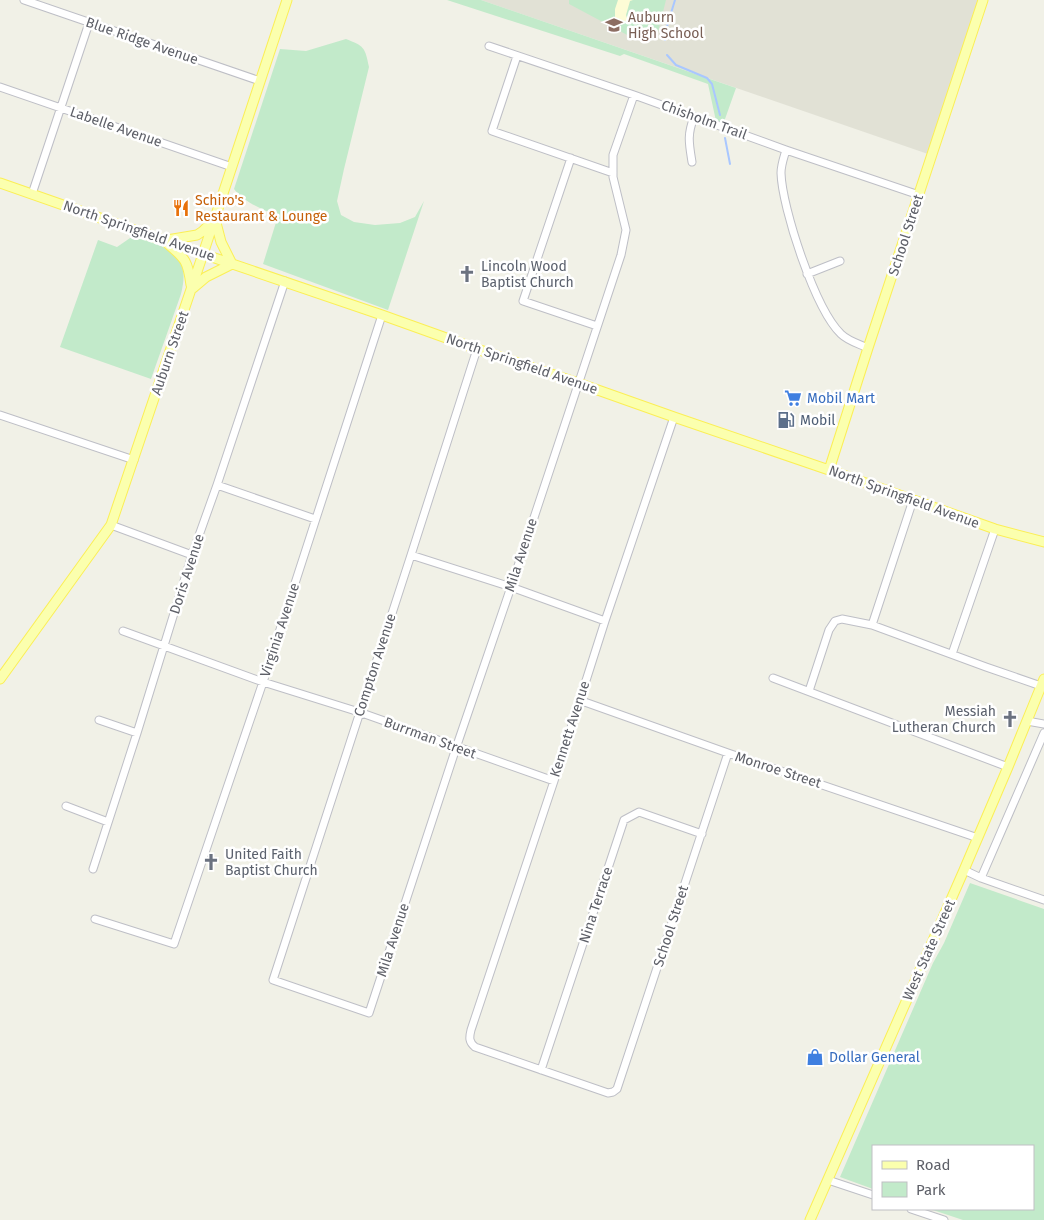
<svg xmlns="http://www.w3.org/2000/svg" width="1044" height="1220" viewBox="0 0 1044 1220" font-family="'Fira Sans',sans-serif">
  <rect width="100%" height="100%" fill="#f1f1e7"/>
  <path fill="#e1e1d5" d="M481 0H978L928 154Z"/>
  <path fill="#c2eaca" d="M447 0H481L736 88 725 119 726 124 716 121 708 84 624 54 620 56Z
    M569 0H666L657 36 649 41 631 37 569 4Z
    M346 39C364 46 365 47 369 67L344 169 337 201 341 215 354 222 375 225 400 223 415 217 424 201 388 310 263 264 278 216C262 209 245 203 234 189L280 49 306 51Z
    M133 236C166 248 192 251 181 294L151 379 60 347 98 240 117 247Z
    M970 883 1044 909V1220H963L930 1209H1033V1146H873V1189L840 1177 933 963 944 943Z"/>
  <path fill="#fdfcd6" d="M618 0H633L630 1 626 15 627 18V22L615 18V9Z"/>
  <g fill="none" stroke-linecap="round" stroke-linejoin="round">
    <path stroke="#a9c7ff" stroke-width="2" d="M665 40V33L675 0
      M667 55 676 65 707 78 712 84 720 115
      M725 138 730 164"/>
    <g stroke="#bebfc6" stroke-width="9">
      <path id="minor" d="M24 0 260 81
        M489 46 634 95 786 150 919 195
        M517 56 492 131 613 173
        M0 87 232 167
        M786 150C784 157 781 165 781 173 782 208 815 309 841 334 848 341 859 344 868 348
        M571 158 523 301 597 326
        M692 162C689 143 687 135 694 117
        M32 194 89 23
        M807 274 840 261
        M477 349 411 555 273 980 369 1013 456 748 511 587 621 255 626 230 613 177V155L634 95
        M0 415 134 460
        M674 417 605 621 554 781 471 1030C469 1038 469 1042 475 1047L608 1093 613 1092 617 1089 728 753
        M217 485 315 519
        M111 525 192 555
        M411 555 511 587 605 621
        M872 625 913 500
        M123 631 263 682 359 712 554 781
        M952 654 995 529
        M773 678 1008 767
        M809 691 829 630 835 621 842 619 872 625 986 667 1041 686
        M579 700 728 753 978 838
        M99 720 137 733
        M1027 721 1044 724
        M66 806 108 822
        M93 869 137 733 192 555 217 485 285 281
        M964 870 981 878 1044 900
        M981 878 1044 733
        M95 919 174 944 263 682 382 315
        M541 1070 624 820 639 812 702 834
        M828 1180 873 1195
        M911 1209 944 1220"/>
    </g>
    <g stroke="#fbef56" stroke-width="11">
      <path id="major" d="M0 183 203 254 382 315 477 349 578 383 674 417 829 470 995 529 1044 542
        M167 240 197 235 203 231 213 221
        M168 244C186 259 188 262 191 285
        M193 288 206 277 232 264 221 242 215 219
        M829 470 868 348 983 0
        M0 679 111 525 203 254 287 0
        M810 1220 964 870 1008 767 1044 679"/>
    </g>
    <use href="#minor" stroke="#fff" stroke-width="7"/>
    <use href="#major" stroke="#fbffae" stroke-width="9"/>
  </g>
  <defs>
    <g id="school-bare" transform="scale(1.35)"><path d="M0-5L7-2L0 1L-7-2ZM-4 1L0 2.5L4 1V4Q0 6-4 4Z" fill="#8d6e63" stroke="#fff" stroke-width="2.5" paint-order="stroke"/></g>
    <g id="restaurant-bare" transform="scale(1.35)"><path d="M-5-6h1v4h1v-4h1v4h1v-4h1v5L-1.5 .5V6h-2V.5L-5-1ZM5-6V6H3V1.5H1.5Q1.5-4 5-6Z" fill="#e8710a" stroke="#fff" stroke-width="2.5" paint-order="stroke"/></g>
    <g id="church-bare" transform="scale(1.35)"><path d="M-1.2-6h2.4v3.5h3.3v2.4h-3.3V6h-2.4V-.1h-3.3v-2.4h3.3Z" fill="#6b7280" stroke="#fff" stroke-width="2.5" paint-order="stroke"/></g>
    <g id="supermarket-bare" transform="scale(1.35)"><path d="M-6-5.5h2.5l.6 2H6L4.5 2H-2.5L-4.4-4H-6ZM-1.5 3.2a1.3 1.3 0 1 0 .1 0ZM3 3.2a1.3 1.3 0 1 0 .1 0Z" fill="#3f7fe0" stroke="#fff" stroke-width="2.5" paint-order="stroke"/></g>
    <g id="fuel-bare" transform="scale(1.35)"><path d="M-5.5-6h7V0h2V4h1.3V-2.5L3-4.5l.8-.8L6-3V5H2.5V1h-1V6h-7ZM-4.2-4.7v3.2H.2V-4.7Z" fill="#5c6f8a" stroke="#fff" stroke-width="2.5" paint-order="stroke"/></g>
    <g id="shop-bare" transform="scale(1.35)"><path d="M-5-2.5h2.3a2.7 3.5 0 0 1 5.4 0H5L5.5 6h-11ZM-1.5-2.5h3a1.5 2.3 0 0 0-3 0Z" fill="#3f7fe0" stroke="#fff" stroke-width="2.5" paint-order="stroke"/></g>
  </defs>
  <g fill-rule="evenodd">
    <use href="#school-bare" x="614" y="25"/>
    <use href="#restaurant-bare" x="181" y="208"/>
    <use href="#church-bare" x="467" y="274"/>
    <use href="#supermarket-bare" x="793" y="398"/>
    <use href="#fuel-bare" x="786" y="420"/>
    <use href="#church-bare" x="1010" y="719"/>
    <use href="#church-bare" x="211" y="862"/>
    <use href="#shop-bare" x="815" y="1057"/>
  </g>
  <g text-anchor="middle" dominant-baseline="central" stroke-width="5" stroke-linejoin="round" paint-order="stroke">
    <g font-size="14" fill="#785e54" stroke="#fff" text-anchor="start">
      <text x="628" y="17">Auburn<tspan x="628" dy="16">High School</tspan></text>
    </g>
    <g font-size="14" fill="#5e6068" stroke="#fff">
      <text transform="translate(142 41) rotate(19)">Blue Ridge Avenue</text>
      <text transform="translate(704 120) rotate(20)">Chisholm Trail</text>
      <text transform="translate(116 127) rotate(19)">Labelle Avenue</text>
      <text transform="translate(139 231) rotate(19)">North Springfield Avenue</text>
      <text transform="translate(906 235) rotate(-72)">School Street</text>
      <text transform="translate(170 353) rotate(-71)">Auburn Street</text>
      <text transform="translate(522 364) rotate(19)">North Springfield Avenue</text>
      <text transform="translate(904 497) rotate(20)">North Springfield Avenue</text>
      <text transform="translate(521 555) rotate(-72)">Mila Avenue</text>
      <text transform="translate(187 574) rotate(-72)">Doris Avenue</text>
      <text transform="translate(280 630) rotate(-72)">Virginia Avenue</text>
      <text transform="translate(375 665) rotate(-72)">Compton Avenue</text>
      <text transform="translate(570 729) rotate(-72)">Kennett Avenue</text>
      <text transform="translate(430 738) rotate(20)">Burrman Street</text>
      <text transform="translate(778 770) rotate(18)">Monroe Street</text>
      <text transform="translate(596 905) rotate(-72)">Nina Terrace</text>
      <text transform="translate(671 926) rotate(-72)">School Street</text>
      <text transform="translate(393 940) rotate(-72)">Mila Avenue</text>
      <text transform="translate(929 950) rotate(-66)">West State Street</text>
    </g>
    <g font-size="14" fill="#c56008" stroke="#fff" text-anchor="start">
      <text x="195" y="200">Schiro's<tspan x="195" dy="16">Restaurant &amp; Lounge</tspan></text>
    </g>
    <g font-size="14" fill="#5b616d" stroke="#fff" text-anchor="start">
      <text x="481" y="266">Lincoln Wood<tspan x="481" dy="16">Baptist Church</tspan></text>
      <text x="996" y="711" text-anchor="end">Messiah<tspan x="996" dy="16">Lutheran Church</tspan></text>
      <text x="225" y="854">United Faith<tspan x="225" dy="16">Baptist Church</tspan></text>
    </g>
    <g font-size="14" fill="#366cbe" stroke="#fff" text-anchor="start">
      <text x="807" y="398">Mobil Mart</text>
      <text x="829" y="1057">Dollar General</text>
    </g>
    <g font-size="14" fill="#4e5e75" stroke="#fff" text-anchor="start">
      <text x="800" y="420">Mobil</text>
    </g>
  </g>
  <rect x="872" y="1145" width="162" height="65" fill="#ffffff" stroke="#bfbfc3"/>
  <rect x="882" y="1161" width="25" height="8" fill="#fbffae" stroke="#bfbfc3"/>
  <text x="916" y="1170" font-size="15" fill="#5e6068">Road</text>
  <rect x="882" y="1182" width="25" height="15" fill="#c2eaca" stroke="#bfbfc3"/>
  <text x="916" y="1195" font-size="15" fill="#5e6068">Park</text>
</svg>
